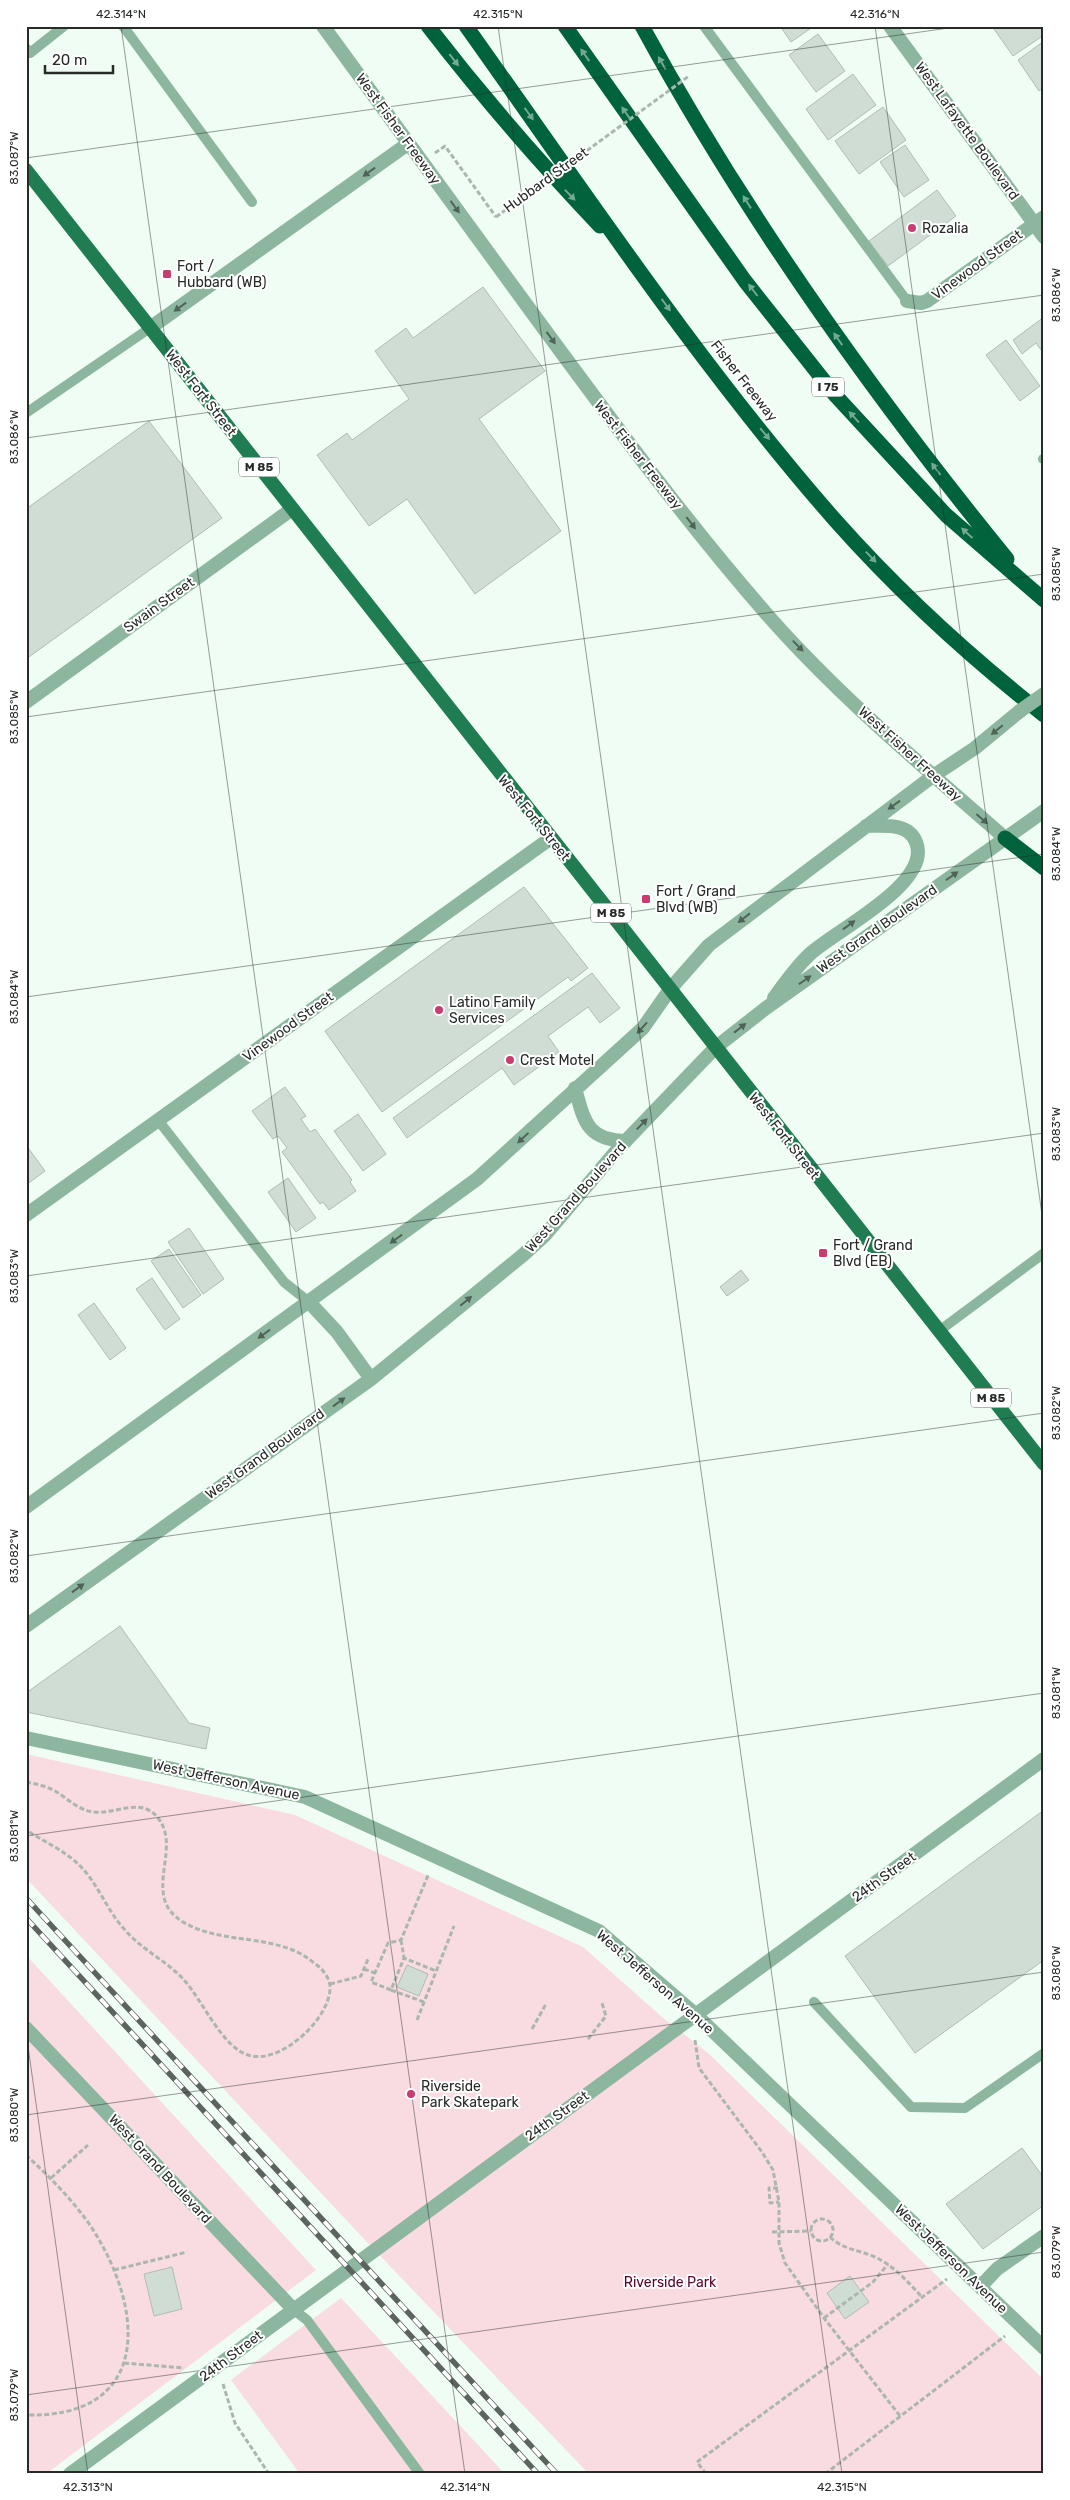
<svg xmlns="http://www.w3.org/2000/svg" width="1070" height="2500" viewBox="0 0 1070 2500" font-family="Rubik,sans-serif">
  <rect width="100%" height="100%" fill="#effdf4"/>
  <path fill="#f9dbe2" d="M26 1754 295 1815 583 1947 662 2017 708 2053 1044 2380V2474H589L365 2240 26 1878Z
    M26 1955 316 2270 46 2474H26Z
    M341 2298 505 2474H300L231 2380Z"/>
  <path fill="#d0ddd5" stroke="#b0bcb4" d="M780 26H814L791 42Z
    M997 26H1044V35L1013 56 994 29Z
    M818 34 845 71 816 92 789 55Z
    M1044 41V87L1039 91 1018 60Z
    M853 74 876 105 828 140 806 109Z
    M883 107 906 140 859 174 835 141Z
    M905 145 929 180 904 197 880 162Z
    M937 190 956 216 888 266 869 241Z
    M483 287 545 371 479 419 561 531 475 594 407 499 369 526 317 455 347 433 352 440 409 399 375 351 406 328 413 338Z
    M1044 317V354L1036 343 1022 354 1013 340Z
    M1006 340 1040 386 1020 401 986 355Z
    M149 421 222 518 26 659V509Z
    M524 887 588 968 571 981 568 977 382 1112 325 1031Z
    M592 973 620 1008 600 1023 588 1007 548 1036 559 1052 514 1085 502 1068 407 1138 393 1118Z
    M285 1087 306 1116 301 1119 310 1132 315 1129 352 1180 350 1182 356 1191 329 1210 323 1202 320 1204 282 1152 287 1148 278 1136 273 1139 252 1111Z
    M358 1114 386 1154 363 1171 334 1131Z
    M26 1145 45 1171 26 1185Z
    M288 1178 316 1218 296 1232 268 1192Z
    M189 1228 224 1279 203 1294 168 1242Z
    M169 1249 201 1295 183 1308 151 1261Z
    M741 1270 749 1280 727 1296 720 1287Z
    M152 1278 180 1319 165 1330 136 1289Z
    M94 1303 126 1348 110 1360 78 1315Z
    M120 1626 189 1723 210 1728 206 1749 26 1712V1693Z
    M1044 1810V1960L915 2053 845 1956Z
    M407 1965 428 1974 419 1996 397 1987Z
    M1022 2148 1044 2178V2205L983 2249 946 2204Z
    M172 2267 182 2309 154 2316 144 2274Z
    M850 2276 869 2302 845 2319 827 2293Z"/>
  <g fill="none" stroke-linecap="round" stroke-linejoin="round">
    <path stroke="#abb6af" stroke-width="3" stroke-dasharray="5 2.5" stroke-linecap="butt" d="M435 153 445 146 496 217
      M26 1782C36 1784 46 1786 55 1791 67 1798 78 1810 93 1812 115 1815 141 1796 158 1818 183 1849 140 1896 183 1922 223 1946 278 1932 314 1963 322 1968 330 1978 330 1987 331 2018 280 2066 248 2055 222 2047 203 2001 184 1980 167 1961 142 1950 125 1930 108 1912 100 1888 83 1869 68 1852 46 1843 26 1830
      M401 1940 404 1958
      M364 1969 375 1973
      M330 1984 361 1976 368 1959
      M391 1990 371 1982 388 1943 401 1940 429 1873
      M424 2002 391 1990 404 1958 436 1971
      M417 2020 454 1926
      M532 2029 546 2004
      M588 2039 606 2016 602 2003
      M695 2040 699 2068 762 2152 773 2170 779 2202V2243L785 2263 824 2318 900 2416
      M26 2155C54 2181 84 2211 102 2245 147 2327 141 2418 26 2415
      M51 2178 88 2145
      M778 2188H769L770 2203 779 2202
      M811 2230a11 11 0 1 1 22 0a11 11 0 1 1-22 0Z
      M772 2232 811 2231
      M830 2237C843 2250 861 2250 877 2258 895 2267 908 2282 922 2297
      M114 2270 187 2252
      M824 2318 873 2282 888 2264
      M124 2363 184 2368
      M223 2384 235 2423 269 2474
      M706 2474 697 2462 947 2279
      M825 2474 1005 2336"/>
    <path stroke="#8cb69d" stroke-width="10" d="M123 26 252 202
      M704 26 907 301
      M26 48 30 53 64 26
      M26 413 150 328
      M1043 459H1044
      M158 1120 284 1282 309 1302
      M939 1331 1044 1253
      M814 2002 911 2107 965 2108 1044 2053
      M294 2310 307 2320 420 2474"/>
    <path stroke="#8cb69d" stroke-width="14" d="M907 301 921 303 927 301 1044 217
      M150 328 409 143
      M26 702 292 509
      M575 1088C584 1121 587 1140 626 1141
      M26 1215 551 838
      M309 1302 337 1332 371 1379
      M26 1507 477 1179 643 1028 671 988
      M26 1626 371 1379 523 1255 545 1235 618 1149 715 1048
      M26 1738 305 1797 599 1931 695 2014 1044 2348
      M26 2028 294 2310
      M980 2287 997 2269 1044 2236
      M70 2474 1044 1759"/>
    <path stroke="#8cb69d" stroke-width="14" d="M323 26C391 120 460 213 528 307 606 413 684 520 771 619 842 699 925 768 1005 838
      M890 26 1044 237
      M671 988 709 945 933 776 975 748 1020 711
      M774 998C785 983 796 967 810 954 836 930 933 883 916 842 908 822 883 826 866 826
      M715 1048 766 1008 1044 811"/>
    <path stroke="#207c51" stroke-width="14" d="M26 170 1044 1464"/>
    <path stroke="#01633c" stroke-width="15" d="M428 26C482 96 539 162 600 226
      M466 26C585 193 700 366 835 520 898 591 970 657 1044 715
      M565 26 745 281 836 396 946 515 1044 600
      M642 26C745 215 871 392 1007 559
      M1005 838 1044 868"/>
    <g stroke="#5c645f" stroke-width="5.5">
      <path id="rail" d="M26 1898 557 2474
        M26 1918 538 2474"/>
    </g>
    <use href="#rail" stroke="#fff" stroke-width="4" stroke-dasharray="11" stroke-linecap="butt"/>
    <path stroke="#abb6af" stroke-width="3" stroke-dasharray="5 2.5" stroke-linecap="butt" d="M496 217 689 76"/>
    <path stroke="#8cb69d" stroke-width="14" d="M1020 711 1044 694"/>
  </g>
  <defs><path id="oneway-solid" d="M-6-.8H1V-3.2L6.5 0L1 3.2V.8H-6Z" transform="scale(1.25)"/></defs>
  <g fill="#73a994">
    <use href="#oneway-solid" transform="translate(585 55) rotate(-125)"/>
    <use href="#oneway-solid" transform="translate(454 60) rotate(52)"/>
    <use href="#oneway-solid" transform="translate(662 63) rotate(-119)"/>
    <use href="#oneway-solid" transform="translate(626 113) rotate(-125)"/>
    <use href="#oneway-solid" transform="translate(529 114) rotate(54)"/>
    <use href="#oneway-solid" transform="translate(570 195) rotate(46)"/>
    <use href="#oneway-solid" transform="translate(747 202) rotate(-122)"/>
    <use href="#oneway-solid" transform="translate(753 290) rotate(-127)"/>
    <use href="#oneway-solid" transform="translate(666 305) rotate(54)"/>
    <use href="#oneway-solid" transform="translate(838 339) rotate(-125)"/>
    <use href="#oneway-solid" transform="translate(854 417) rotate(-132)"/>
    <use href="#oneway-solid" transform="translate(765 434) rotate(50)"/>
    <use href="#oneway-solid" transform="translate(936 469) rotate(-127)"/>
    <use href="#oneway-solid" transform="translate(967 533) rotate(-138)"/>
    <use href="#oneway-solid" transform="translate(871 557) rotate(46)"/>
  </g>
  <g fill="#4f6357">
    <use href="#oneway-solid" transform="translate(369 172) rotate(144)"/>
    <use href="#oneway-solid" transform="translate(455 207) rotate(54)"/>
    <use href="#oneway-solid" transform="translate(180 307) rotate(144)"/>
    <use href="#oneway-solid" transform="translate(551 338) rotate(54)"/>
    <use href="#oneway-solid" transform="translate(691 523) rotate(52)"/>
    <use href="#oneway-solid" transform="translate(798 646) rotate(46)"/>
    <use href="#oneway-solid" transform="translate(997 730) rotate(141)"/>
    <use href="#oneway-solid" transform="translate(894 805) rotate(144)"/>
    <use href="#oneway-solid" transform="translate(982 819) rotate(41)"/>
    <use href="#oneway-solid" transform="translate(952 876) rotate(-35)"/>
    <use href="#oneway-solid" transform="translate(744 918) rotate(142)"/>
    <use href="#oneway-solid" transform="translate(849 925) rotate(-36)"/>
    <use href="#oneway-solid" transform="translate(805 980) rotate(-35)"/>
    <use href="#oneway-solid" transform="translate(642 1028) rotate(132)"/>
    <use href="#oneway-solid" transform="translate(740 1028) rotate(-38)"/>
    <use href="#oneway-solid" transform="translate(642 1124) rotate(-46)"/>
    <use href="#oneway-solid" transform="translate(523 1138) rotate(137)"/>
    <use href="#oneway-solid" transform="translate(396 1239) rotate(144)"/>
    <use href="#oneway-solid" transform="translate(466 1301) rotate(-40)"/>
    <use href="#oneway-solid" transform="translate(264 1334) rotate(144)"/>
    <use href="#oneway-solid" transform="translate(339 1402) rotate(-36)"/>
    <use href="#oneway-solid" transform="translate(78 1588) rotate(-36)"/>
  </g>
  <path fill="none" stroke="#262b28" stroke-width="1" stroke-opacity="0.45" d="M121 26 465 2474M498 26 842 2474M875 26 1044 1229M26 158 963 26M26 438 1044 295M26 717 1044 574M26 997 1044 854M26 1276 1044 1133M26 1556 1044 1413M26 1836 1044 1693M26 2032 88 2474M26 2115 1044 1972M26 2395 1044 2252"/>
  <g fill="#c83c70" stroke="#fff" stroke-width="2">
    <circle cx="912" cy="228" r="5"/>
    <rect x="162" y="269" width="10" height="10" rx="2.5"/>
    <rect x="641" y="894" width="10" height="10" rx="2.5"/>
    <circle cx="439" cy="1010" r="5"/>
    <circle cx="510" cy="1060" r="5"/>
    <rect x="818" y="1248" width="10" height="10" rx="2.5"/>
    <circle cx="411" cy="2094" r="5"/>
  </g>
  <g text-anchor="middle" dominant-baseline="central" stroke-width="4" stroke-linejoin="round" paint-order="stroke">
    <g fill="#fff" stroke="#676b68" stroke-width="1">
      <rect x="812" y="377.5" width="32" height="19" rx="4"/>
      <rect x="239" y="457.5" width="40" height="19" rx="4"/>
      <rect x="591" y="903.5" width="40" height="19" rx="4"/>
      <rect x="971" y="1388.5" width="40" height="19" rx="4"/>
    </g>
    <g font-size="12" font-weight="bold" fill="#262b28">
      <text x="828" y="387">I 75</text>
      <text x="259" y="467">M 85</text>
      <text x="611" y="913">M 85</text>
      <text x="991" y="1398">M 85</text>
    </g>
    <g font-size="14" fill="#262b28" stroke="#fff">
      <text transform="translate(398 129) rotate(54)">West Fisher Freeway</text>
      <text transform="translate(967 131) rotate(54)">West Lafayette Boulevard</text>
      <text transform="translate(546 180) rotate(-36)">Hubbard Street</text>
      <text transform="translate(977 265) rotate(-36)">Vinewood Street</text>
      <text transform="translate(744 381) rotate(52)">Fisher Freeway</text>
      <text transform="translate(201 393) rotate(52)">West Fort Street</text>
      <text transform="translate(638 455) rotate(52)">West Fisher Freeway</text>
      <text transform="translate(159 605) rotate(-36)">Swain Street</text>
      <text transform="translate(910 754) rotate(42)">West Fisher Freeway</text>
      <text transform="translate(534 818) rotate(51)">West Fort Street</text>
      <text transform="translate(877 929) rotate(-35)">West Grand Boulevard</text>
      <text transform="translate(288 1027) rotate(-36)">Vinewood Street</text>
      <text transform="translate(784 1136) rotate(52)">West Fort Street</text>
      <text transform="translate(576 1197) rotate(-48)">West Grand Boulevard</text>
      <text transform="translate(265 1454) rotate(-36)">West Grand Boulevard</text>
      <text transform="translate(226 1780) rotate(12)">West Jefferson Avenue</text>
      <text transform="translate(884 1877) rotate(-36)">24th Street</text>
      <text transform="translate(655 1982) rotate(41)">West Jefferson Avenue</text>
      <text transform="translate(557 2116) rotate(-36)">24th Street</text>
      <text transform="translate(160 2169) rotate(47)">West Grand Boulevard</text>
      <text transform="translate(951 2259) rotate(44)">West Jefferson Avenue</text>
      <text transform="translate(231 2356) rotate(-37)">24th Street</text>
    </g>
    <g font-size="14" fill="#262b28" stroke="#fff" text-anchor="start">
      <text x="922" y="228">Rozalia</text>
      <text x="177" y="266">Fort /<tspan x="177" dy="16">Hubbard (WB)</tspan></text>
      <text x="656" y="891">Fort / Grand<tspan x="656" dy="16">Blvd (WB)</tspan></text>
      <text x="449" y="1002">Latino Family<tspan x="449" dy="16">Services</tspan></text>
      <text x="520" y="1060">Crest Motel</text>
      <text x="833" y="1245">Fort / Grand<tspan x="833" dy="16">Blvd (EB)</tspan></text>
      <text x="421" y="2086">Riverside<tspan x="421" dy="16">Park Skatepark</tspan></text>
    </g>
    <g font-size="14" fill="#5c002a" stroke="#fff">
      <text x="670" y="2282">Riverside Park</text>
    </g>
  </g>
  <rect width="1070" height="2500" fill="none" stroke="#ffffff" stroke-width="55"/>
  <path d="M45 65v8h68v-8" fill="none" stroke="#262b28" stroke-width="2.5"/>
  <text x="52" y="65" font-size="15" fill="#262b28" stroke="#ffffff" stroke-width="4" paint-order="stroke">20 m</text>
  <rect x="28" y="28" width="1014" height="2444" fill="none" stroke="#262b28" stroke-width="2"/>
  <g font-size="12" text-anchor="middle" fill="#262b28">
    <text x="121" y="18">42.314°N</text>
    <text x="498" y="18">42.315°N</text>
    <text x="875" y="18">42.316°N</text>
    <text transform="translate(14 158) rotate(-90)" y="4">83.087°W</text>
    <text transform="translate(1056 295) rotate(-90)" y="4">83.086°W</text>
    <text transform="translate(14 437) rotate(-90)" y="4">83.086°W</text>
    <text transform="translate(1056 574) rotate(-90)" y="4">83.085°W</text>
    <text transform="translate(14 717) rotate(-90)" y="4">83.085°W</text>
    <text transform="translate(1056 854) rotate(-90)" y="4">83.084°W</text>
    <text transform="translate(14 997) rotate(-90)" y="4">83.084°W</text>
    <text transform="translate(1056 1134) rotate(-90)" y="4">83.083°W</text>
    <text transform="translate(14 1276) rotate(-90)" y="4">83.083°W</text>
    <text transform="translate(1056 1413) rotate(-90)" y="4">83.082°W</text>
    <text transform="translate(14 1556) rotate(-90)" y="4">83.082°W</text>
    <text transform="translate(1056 1693) rotate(-90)" y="4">83.081°W</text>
    <text transform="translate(14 1836) rotate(-90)" y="4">83.081°W</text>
    <text transform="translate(1056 1973) rotate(-90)" y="4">83.080°W</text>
    <text transform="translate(14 2115) rotate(-90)" y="4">83.080°W</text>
    <text transform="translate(1056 2252) rotate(-90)" y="4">83.079°W</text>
    <text transform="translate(14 2395) rotate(-90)" y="4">83.079°W</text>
    <text x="88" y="2491">42.313°N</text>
    <text x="465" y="2491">42.314°N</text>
    <text x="842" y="2491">42.315°N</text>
  </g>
</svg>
